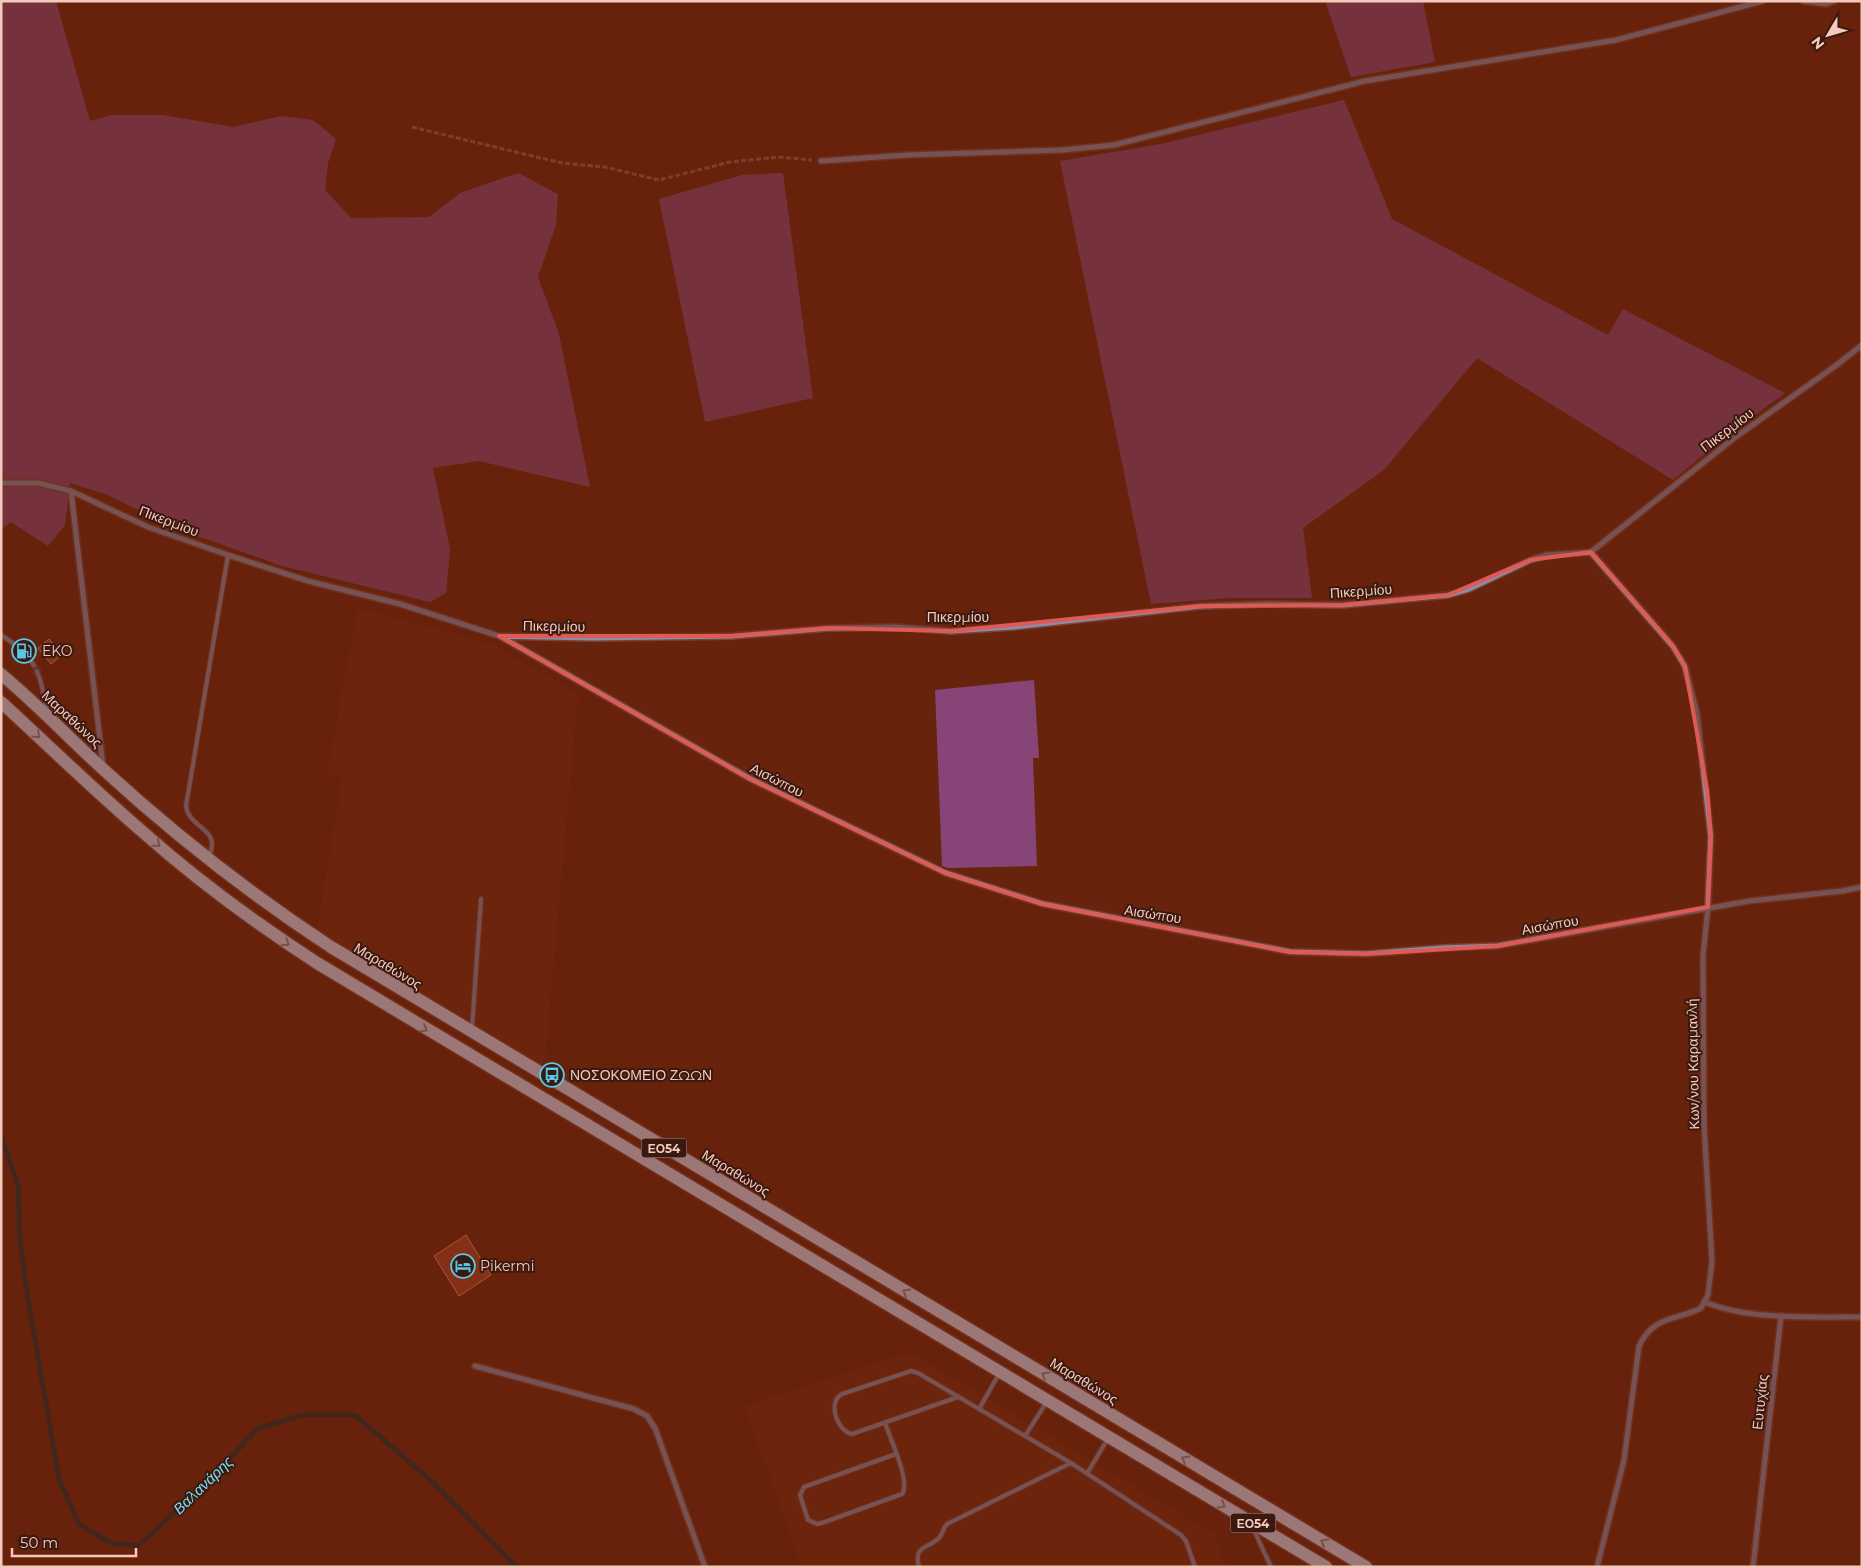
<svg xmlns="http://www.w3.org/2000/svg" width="1863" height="1568" viewBox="0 0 1863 1568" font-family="Montserrat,sans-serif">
  <rect width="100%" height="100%" fill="#68230d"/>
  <path fill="#74260d" d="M358 608 491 644 578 694 544 1069 317 930 343 777 327 775Z
    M913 1354 1214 1534 1226 1567H802L745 1406 901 1355Z"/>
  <path fill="#864576" d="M1 1H56L90 121 112 115H163L233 127 281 116 313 120 336 139 328 163 325 190 351 218 429 217 460 193 518 173 558 194 556 225 538 277 559 334 590 487 479 461 433 468 450 549 446 593 430 602 282 566 172 527 108 495 70 483 65 525 48 546 11 522 1 529Z
    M1325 1H1423L1435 62 1351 77Z
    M1344 100 1392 219 1608 335 1623 309 1785 393 1729 434 1673 480 1477 358 1384 470 1303 528 1312 598H1231L1151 604 1060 161 1161 144Z
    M783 173 813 398 705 422 659 199 742 175Z
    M1034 680 1039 758H1033L1037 866 948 868 942 866 935 690Z"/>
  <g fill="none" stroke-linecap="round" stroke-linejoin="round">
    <path stroke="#152a30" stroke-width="5" d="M1 1137 18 1185 20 1240 28 1299 59 1479 79 1524 111 1543 138 1546 209 1481 257 1429 302 1415H355L436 1485 517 1567"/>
  </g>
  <path fill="#a94223" stroke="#e6957c" d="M23 639 35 655 32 657 18 643Z
    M49 639 62 655 51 664 38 648Z
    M466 1235 491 1275 459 1296 434 1256Z"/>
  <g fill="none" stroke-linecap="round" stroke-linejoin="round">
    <g stroke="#81412d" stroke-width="6">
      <path id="service" d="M1 635C37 658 39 671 47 710
        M209 856C222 828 189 829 186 806L228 555
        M472 1028 481 899
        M958 1397 852 1434C837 1431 827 1402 842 1394L911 1371 918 1373 1025 1436 1046 1403
        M979 1409 999 1374
        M885 1423C890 1438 911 1482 902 1494L822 1523 817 1524 808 1520 800 1495 804 1487 896 1454
        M1025 1436 1071 1463
        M1088 1472 1107 1440
        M1253 1528 1271 1567
        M919 1567C913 1545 928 1549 939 1538 943 1534 943 1528 947 1524L1071 1463 1181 1535 1186 1541 1195 1567"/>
    </g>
    <g stroke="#81412d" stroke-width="8">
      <path id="minor" d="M1803 1 1826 4 1834 1
        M821 161 907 155 1062 150 1114 145 1365 81 1616 40 1763 1
        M1 483H38L71 491 148 527 228 555 308 581 400 604 499 636 592 638 732 636 829 628 895 627 951 631 1013 627 1200 606 1263 604 1342 605 1448 595 1469 589 1530 560 1547 555 1591 552 1733 439 1838 364 1862 345
        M71 491 103 766
        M1591 552 1673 646 1685 666 1697 714 1711 836 1708 907 1703 956 1704 1125 1712 1261 1708 1295 1701 1308C1676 1321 1654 1315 1639 1346L1624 1460 1597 1567
        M499 636 750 779 945 873 1042 904 1290 952 1366 954 1443 948 1498 946 1749 901 1842 891 1862 887
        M1705 1302C1746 1320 1815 1317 1859 1317
        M475 1366 634 1409 647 1416 655 1428 705 1567
        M1753 1567 1781 1316"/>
    </g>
    <g stroke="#81412d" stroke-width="15">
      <path id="primary" d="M1 674C37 704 69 738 104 770 175 835 250 894 331 947L1366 1567
        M1 702C49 746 95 791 144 833 198 881 257 924 317 963L1326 1567"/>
    </g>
    <path stroke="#9c614f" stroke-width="3" stroke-dasharray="5 2.5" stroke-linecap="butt" d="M412 127 562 163 605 167 659 180 730 162 779 157 812 160"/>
    <use href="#service" stroke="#878dac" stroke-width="4"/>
    <use href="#minor" stroke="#878dac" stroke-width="5"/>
    <use href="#primary" stroke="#dadff9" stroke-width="12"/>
  </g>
  <defs><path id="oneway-chevron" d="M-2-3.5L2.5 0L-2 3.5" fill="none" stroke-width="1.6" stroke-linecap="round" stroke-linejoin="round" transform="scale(1.25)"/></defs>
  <use stroke="#58474e" href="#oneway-chevron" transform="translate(36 670) rotate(-119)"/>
  <g stroke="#928690">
    <use href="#oneway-chevron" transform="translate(37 735) rotate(43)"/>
    <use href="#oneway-chevron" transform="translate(157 844) rotate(40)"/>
    <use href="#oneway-chevron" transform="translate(286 943) rotate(34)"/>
    <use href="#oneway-chevron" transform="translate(424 1029) rotate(31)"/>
    <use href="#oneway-chevron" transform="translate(906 1292) rotate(-149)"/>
    <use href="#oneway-chevron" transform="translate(1045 1375) rotate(-149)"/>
    <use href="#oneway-chevron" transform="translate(1185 1459) rotate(-149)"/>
    <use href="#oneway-chevron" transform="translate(1222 1505) rotate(31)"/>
    <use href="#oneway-chevron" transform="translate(1324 1542) rotate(-149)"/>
  </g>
  <path d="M0 0H1863V1568H0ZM1591 552 1673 646 1685 666 1707 789 1711 836 1708 907 1498 946 1366 954 1290 952 1042 904 945 873 750 779 499 636H732L829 628 951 631 1200 606 1342 605 1448 595 1530 560Z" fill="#68230d" fill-opacity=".55" fill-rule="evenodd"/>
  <path fill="none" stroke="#df5955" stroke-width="4" stroke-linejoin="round" d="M1591 552 1673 646 1685 666 1707 789 1711 836 1708 907 1498 946 1366 954 1290 952 1042 904 945 873 750 779 499 636H732L829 628 951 631 1200 606 1342 605 1448 595 1530 560Z"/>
  <defs>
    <g id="fuel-ring" transform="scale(1.25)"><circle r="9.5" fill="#391910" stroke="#59c8e5" stroke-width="1.5"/><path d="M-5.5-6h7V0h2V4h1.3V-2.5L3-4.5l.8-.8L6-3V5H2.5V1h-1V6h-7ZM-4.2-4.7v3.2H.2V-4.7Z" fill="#59c8e5"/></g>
    <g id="bus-ring" transform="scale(1.25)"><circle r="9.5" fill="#391910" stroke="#59c8e5" stroke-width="1.5"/><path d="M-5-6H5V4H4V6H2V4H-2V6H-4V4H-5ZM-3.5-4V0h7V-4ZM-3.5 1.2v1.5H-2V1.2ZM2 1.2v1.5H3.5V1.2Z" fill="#59c8e5"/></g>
    <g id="hotel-ring" transform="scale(1.25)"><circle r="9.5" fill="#391910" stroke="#59c8e5" stroke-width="1.5"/><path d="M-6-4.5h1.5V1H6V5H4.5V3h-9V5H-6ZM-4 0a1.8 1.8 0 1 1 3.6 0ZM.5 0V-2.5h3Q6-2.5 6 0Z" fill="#59c8e5"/></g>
  </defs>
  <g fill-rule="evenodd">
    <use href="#fuel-ring" x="24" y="651"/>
    <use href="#bus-ring" x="552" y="1075"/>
    <use href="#hotel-ring" x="463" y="1266"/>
  </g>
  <g text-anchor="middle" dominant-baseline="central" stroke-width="4" stroke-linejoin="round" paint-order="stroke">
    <g fill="#391910" stroke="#bd9589" stroke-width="1">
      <rect x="641.5" y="1138.5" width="45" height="19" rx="4"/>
      <rect x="1230.5" y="1513.5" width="45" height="19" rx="4"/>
    </g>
    <g font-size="12" font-weight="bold" fill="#f5cabd">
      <text x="664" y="1148">ΕΟ54</text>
      <text x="1253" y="1523">ΕΟ54</text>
    </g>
    <g font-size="14" fill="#f5cabd" stroke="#391910">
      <text transform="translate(1727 430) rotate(-37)">Πικερμίου</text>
      <text transform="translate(169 521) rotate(21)">Πικερμίου</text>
      <text transform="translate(1361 591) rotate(-4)">Πικερμίου</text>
      <text x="958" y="617">Πικερμίου</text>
      <text transform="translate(554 626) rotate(1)">Πικερμίου</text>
      <text transform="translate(72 719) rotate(43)">Μαραθώνος</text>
      <text transform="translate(777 780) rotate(27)">Αισώπου</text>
      <text transform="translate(1153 914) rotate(9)">Αισώπου</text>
      <text transform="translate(1550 925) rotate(-10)">Αισώπου</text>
      <text transform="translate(388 966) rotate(31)">Μαραθώνος</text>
      <text transform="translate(1693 1064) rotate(-91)">Κων/νου Καραμανλή</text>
      <text transform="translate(736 1173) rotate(31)">Μαραθώνος</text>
      <text transform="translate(1084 1381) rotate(31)">Μαραθώνος</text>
      <text transform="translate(1760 1402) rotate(-84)">Ευτυχίας</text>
    </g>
    <g font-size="14" fill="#f5cabd" stroke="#391910" text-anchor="start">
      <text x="42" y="651">EKO</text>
      <text x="570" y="1075">ΝΟΣΟΚΟΜΕΙΟ ΖΩΩΝ</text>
      <text x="480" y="1266">Pikermi</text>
    </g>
    <g font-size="15" font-style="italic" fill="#78dffa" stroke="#391910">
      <text transform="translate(203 1485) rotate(-44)">Βαλανάρης</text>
    </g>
  </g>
  <rect width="1863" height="1568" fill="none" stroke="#f5cabd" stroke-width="5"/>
  <g transform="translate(1828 35) rotate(232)" stroke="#391910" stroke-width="4" paint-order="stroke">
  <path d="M0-4L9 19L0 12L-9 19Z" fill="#f5cabd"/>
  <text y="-8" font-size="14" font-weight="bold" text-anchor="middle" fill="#f5cabd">N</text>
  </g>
  <path d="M12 1548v8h124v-8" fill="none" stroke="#f5cabd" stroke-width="2.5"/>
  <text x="20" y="1548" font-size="15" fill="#f5cabd" stroke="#391910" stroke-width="4" paint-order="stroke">50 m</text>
</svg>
